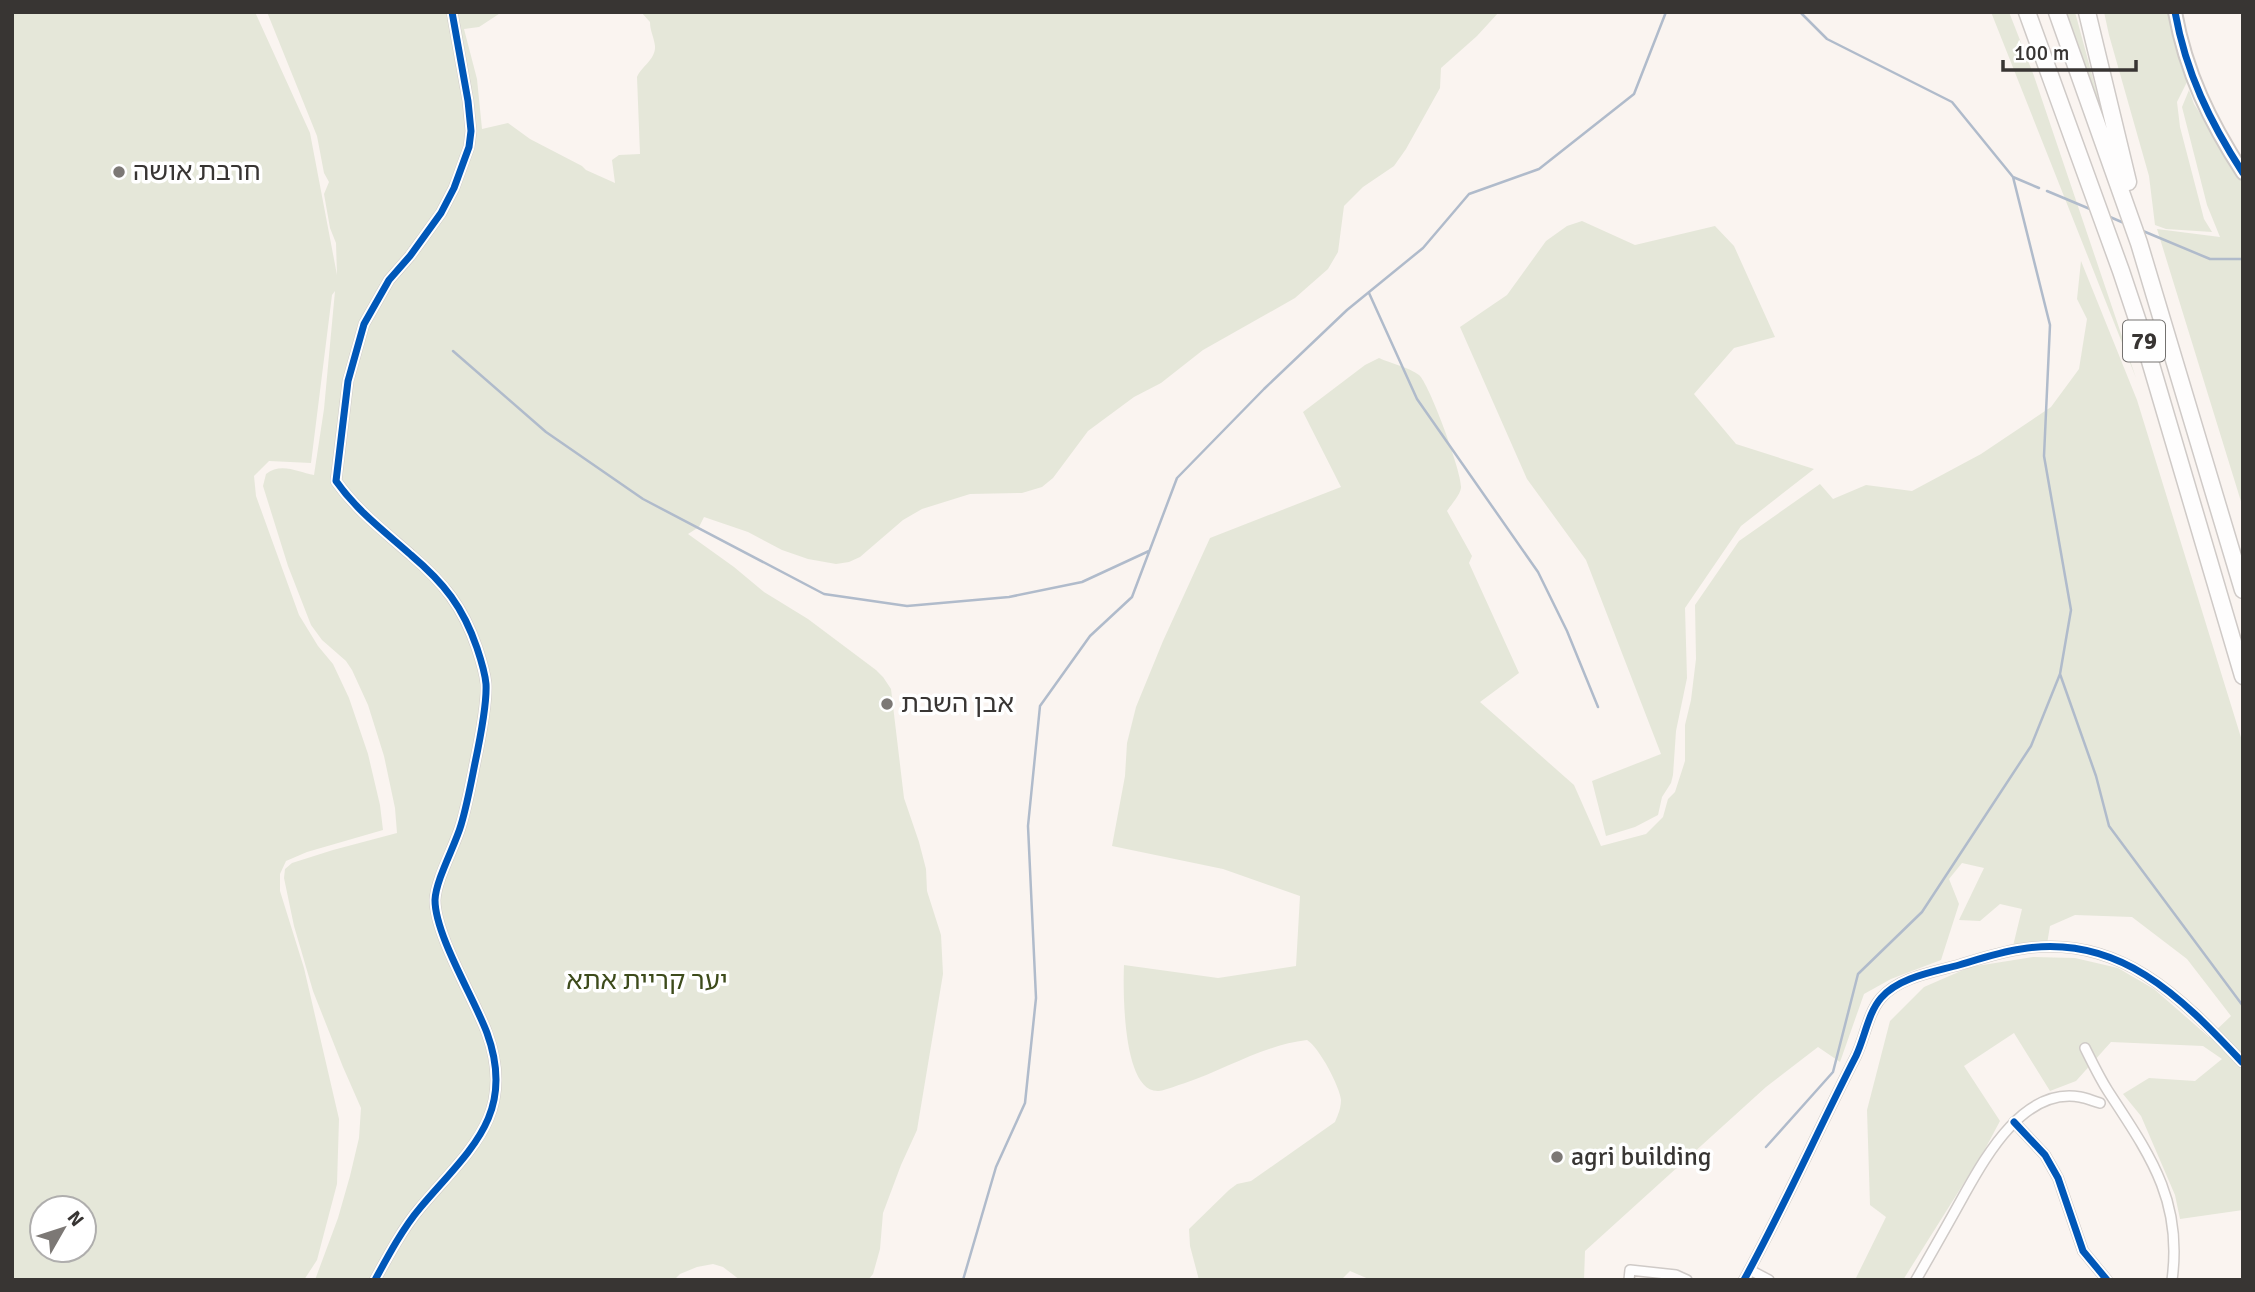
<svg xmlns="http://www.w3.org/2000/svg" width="2255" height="1292" viewBox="0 0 2255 1292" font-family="Signika,'Noto Sans Hebrew',sans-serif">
  <rect width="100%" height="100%" fill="#faf4f0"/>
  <path fill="#e5e7d9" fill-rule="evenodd" d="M12 12H255L310 133 337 275 336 243 330 228 324 194 329 182 324 173 317 136 267 12H502L479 27 464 29 477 79 482 129 508 123 530 139 582 166 586 170 615 183 612 160 619 155 640 154 637 77C642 66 656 59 655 46 654 37 650 31 650 22L641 12H1499L1477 36 1441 68 1440 88 1406 149 1394 166 1363 187 1344 206 1338 252 1328 269 1295 298 1203 350 1161 383 1134 397 1088 431 1053 478 1042 487 1022 493 970 494 922 509 903 520 860 557 849 562 836 564 808 559 782 550 748 532 704 517 699 527 688 534 734 567 764 592 808 619 876 670 883 677 891 689 904 798 919 842 926 869 927 891 941 935 943 974 917 1130 901 1165 883 1213 880 1249 873 1274 868 1280H740L723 1267 713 1264 697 1267 680 1274 674 1280H315L338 1218 350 1176 359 1138 361 1108 343 1067 313 991 294 926 284 878 285 869 292 863 333 850 397 833 395 808 384 756 368 705 352 670 346 661 322 640 311 625 288 566 263 486 266 474C281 462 298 472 314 475L324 409 335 291 332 295 311 463 269 461 254 476 256 496 299 615 318 646 333 664 349 698 368 754 380 805 383 830 307 852 286 861 280 874V891L304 968 339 1119 337 1184 317 1260 304 1280H12ZM42 1208H84V1250H42Z
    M1991 12H2009L2034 76 2136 378Z
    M2066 12H2075L2102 112Z
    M2104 12H2174L2187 82 2177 102 2180 127 2204 219 2212 232 2166 229 2155 225 2149 176 2109 35Z
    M2189 90 2194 104 2243 180V508L2157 229 2220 237 2207 205 2182 107Z
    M1582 221 1635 245 1715 226 1734 246 1775 337 1734 348 1694 394 1736 444 1814 469 1741 526 1685 608 1687 678 1676 731 1673 775 1671 783 1662 797 1658 815 1635 827 1606 836 1592 781 1661 754 1586 560 1527 479 1460 327 1507 295 1546 241 1567 226Z
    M2081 261 2137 400 2243 744V1210L2180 1219 2175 1195 2141 1116 2123 1094 2149 1078 2195 1081 2222 1059 2203 1046 2111 1042 2076 1081 2050 1091 2014 1033 1964 1066 2000 1121 1984 1151 1903 1280H1855L1886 1217 1870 1205 1867 1110 1890 1021 1924 987 1970 967 2033 957 2075 958 2118 968 2154 989 2209 1037 2231 1016 2187 959 2132 917 2075 915 2050 926 2047 944 2013 946 2022 909 2000 904 1980 921 1959 920 1984 868 1962 863 1949 879 1959 904 1941 960 1891 979 1864 994 1840 1062 1818 1047 1766 1087 1585 1251 1584 1280H1371L1350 1271 1341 1280H1199L1190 1246 1189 1229 1229 1190 1237 1184 1251 1181 1335 1122C1338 1115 1341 1108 1341 1100 1340 1087 1319 1047 1307 1040 1264 1045 1226 1069 1185 1083 1177 1085 1167 1090 1159 1091 1122 1094 1123 988 1124 965L1218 978 1296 966 1300 896 1223 869 1112 846 1125 776 1127 743 1136 707 1163 641 1210 538 1341 487 1303 412 1365 365 1379 358C1390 363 1410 368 1419 375 1429 383 1463 475 1461 488 1460 495 1451 505 1447 511L1472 556 1469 563 1519 673 1480 702 1574 785 1601 846 1646 834 1663 817 1668 799 1675 792 1685 761V725L1691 700 1696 659 1695 605 1739 541 1820 484 1833 499 1866 485 1912 491 1981 454 2051 407 2079 369 2087 319 2077 299Z"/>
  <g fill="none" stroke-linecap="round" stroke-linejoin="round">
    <path stroke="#b0bbcb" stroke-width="2.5" d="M2013 177 2039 188
      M2047 191 2090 209
      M2110 217 2124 223
      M2143 231 2210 259H2243
      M1369 293 1417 399 1538 572 1567 631 1598 707
      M453 351 546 432 643 499 824 594 907 606 1009 597 1082 582 1149 551
      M2060 674 2096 776 2109 826 2243 1006
      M1766 1147 1833 1072 1858 974 1922 912 2031 746 2060 674 2071 610 2044 456 2050 325 2013 177 1952 102 1827 39 1800 12
      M963 1280 996 1167 1025 1103 1036 998 1028 826 1040 706 1090 636 1132 597 1177 478 1264 389 1347 310 1423 248 1469 194 1539 169 1634 94 1666 12"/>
    <g stroke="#cfcac7" stroke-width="12">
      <path id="street" d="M2085 1048C2092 1062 2099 1077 2108 1091 2149 1154 2183 1200 2172 1280
        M2014 1122 2045 1155 2058 1178 2083 1251 2107 1280
        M1750 1270 1769 1280
        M375 1280C388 1256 403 1228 420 1208 468 1151 517 1115 487 1033 474 998 435 935 435 900 436 879 455 846 461 825 467 805 471 783 475 763 479 744 487 702 486 684 485 672 481 660 477 648 463 607 444 583 411 555 384 531 357 511 336 481L348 381 364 324 389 280 410 256 441 213 454 188 469 147 471 131 468 101 452 12
        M1629 1280 1630 1270 1676 1275 1687 1280
        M1744 1280C1784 1207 1818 1130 1856 1056 1865 1037 1868 1013 1881 998 1899 977 1934 972 1959 965 1979 959 2000 952 2021 949 2119 933 2181 997 2242 1062
        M1916 1280C1932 1252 1948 1224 1964 1195 1986 1156 2024 1087 2080 1097 2086 1098 2093 1101 2100 1103"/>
    </g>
    <g stroke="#cfcac7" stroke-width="16">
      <path id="secondary" d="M2175 12C2186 73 2210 122 2243 173"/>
    </g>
    <g stroke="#cfcac7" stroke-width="19">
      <path id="highway" d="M2027 12 2121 271 2142 334 2243 676
        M2057 12 2139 243 2243 590
        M2087 12 2128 182"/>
    </g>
    <use href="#street" stroke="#fefdfd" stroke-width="9"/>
    <use href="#secondary" stroke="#fefdfd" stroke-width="12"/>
    <use href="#highway" stroke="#fefdfd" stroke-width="16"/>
    <g stroke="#fff" stroke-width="11">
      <path id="cycleway" d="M2175 12C2186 73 2210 122 2243 173
        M2014 1122 2045 1155 2058 1178 2083 1251 2107 1280
        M375 1280C388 1256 403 1228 420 1208 468 1151 517 1115 487 1033 474 998 435 935 435 900 436 879 455 846 461 825 467 805 471 783 475 763 479 744 487 702 486 684 485 672 481 660 477 648 463 607 444 583 411 555 384 531 357 511 336 481L348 381 364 324 389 280 410 256 441 213 454 188 469 147 471 131 468 101 452 12
        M1744 1280C1784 1207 1818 1130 1856 1056 1865 1037 1868 1013 1881 998 1899 977 1934 972 1959 965 1979 959 2000 952 2021 949 2119 933 2181 997 2242 1062"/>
    </g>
    <use href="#cycleway" stroke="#0057b8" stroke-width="7"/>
  </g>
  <g fill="#7c7875" stroke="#fff" stroke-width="2.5">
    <circle cx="119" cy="172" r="7"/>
    <circle cx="887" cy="704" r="7"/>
    <circle cx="1557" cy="1157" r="7"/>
  </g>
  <g text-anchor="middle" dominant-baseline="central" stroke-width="7" stroke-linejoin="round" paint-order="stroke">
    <rect fill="#fff" stroke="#747270" stroke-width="2" x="2123" y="320.5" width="42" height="41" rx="5"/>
    <g font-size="24" font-weight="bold" fill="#383533">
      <text x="2144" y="341">79</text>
    </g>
    <g font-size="26" fill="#383533" stroke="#fff" text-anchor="start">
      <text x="133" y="172">חרבת אושה</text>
      <text x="901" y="704">אבן השבת</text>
      <text x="1571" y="1157">agri building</text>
    </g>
    <g font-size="26" fill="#3d4b1b" stroke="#fff">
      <text x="647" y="981">יער קריית אתא</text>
    </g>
  </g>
  <rect width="2255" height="1292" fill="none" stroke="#383533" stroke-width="28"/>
  <g transform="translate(63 1229) rotate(51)"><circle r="33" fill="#ffffff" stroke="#afaead" stroke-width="2"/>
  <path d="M0-5L12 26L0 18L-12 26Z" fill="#7c7875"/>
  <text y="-10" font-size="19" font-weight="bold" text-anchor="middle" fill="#383533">N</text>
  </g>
  <path d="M2003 60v10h133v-10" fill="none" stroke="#383533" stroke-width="3.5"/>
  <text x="2014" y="60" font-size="21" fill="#383533" stroke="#ffffff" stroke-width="5" paint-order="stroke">100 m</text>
</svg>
